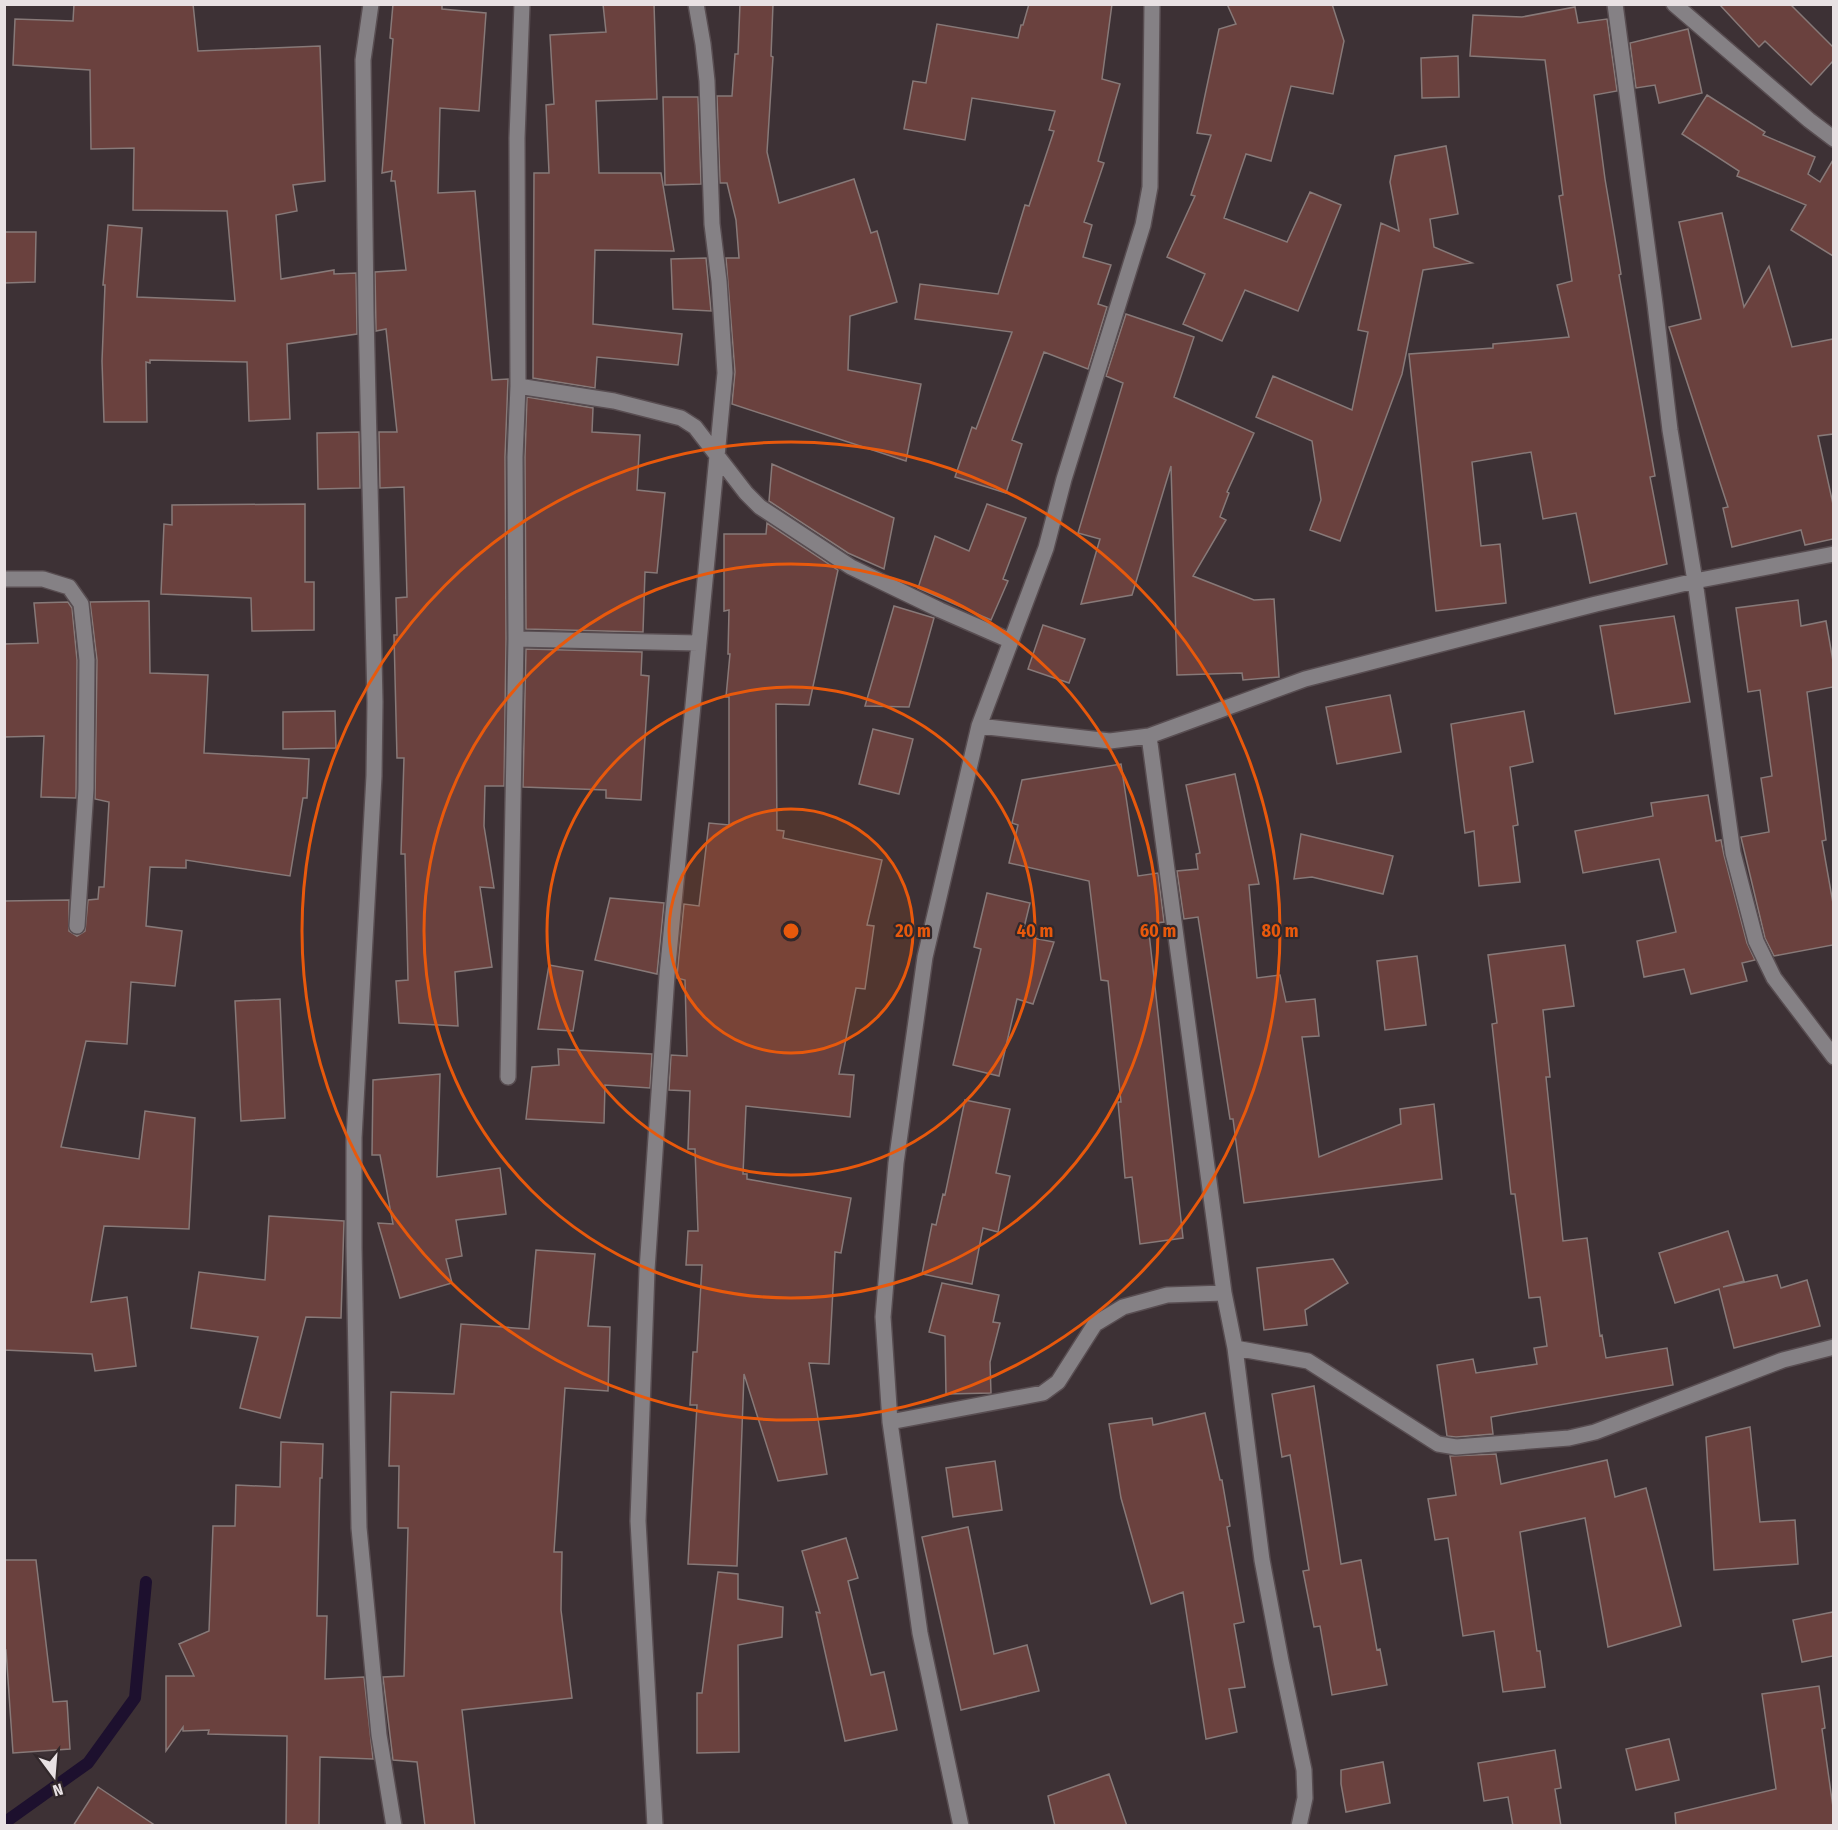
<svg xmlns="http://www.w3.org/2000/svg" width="1838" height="1830" viewBox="0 0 1838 1830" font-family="'Fira Sans Condensed',sans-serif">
  <rect width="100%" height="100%" fill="#3d3135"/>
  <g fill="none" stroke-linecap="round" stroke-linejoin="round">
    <path stroke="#1d102e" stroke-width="12" d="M4 1823 88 1763 135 1698 146 1582"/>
  </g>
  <path fill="#6a413e" stroke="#877978" stroke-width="1.5" d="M74 4H193L198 51 320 46 325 181 293 185 297 211 276 215 281 279 334 270V274L356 273 357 334 287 344 290 419 249 421 247 362 150 360V363L146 362 147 422H104L102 361 105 285H103L108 225 142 228 137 297 235 301 227 211 133 210 134 148 91 149 90 70 13 65 15 19 73 21Z
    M393 4H442V9L486 13 479 111 440 108 438 193 475 191 492 380 508 379 505 457 506 639 504 786H485L484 826 494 888 480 887 492 967 455 972 458 1026 399 1023 396 981 408 980 405 854H401L404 758H397L394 635H397L396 598 407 597 404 487 380 488 379 432H397L386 329 376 331 375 272 406 270 395 181H391L392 171 382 173 393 39 390 38Z
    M603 4H654L657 99 596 101 599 173H661L674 251 595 250 593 324 682 334 678 365 597 357 595 388 533 378 534 173H549L546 105 554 104 550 35 606 32Z
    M740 4H773L771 56 773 57 767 152 779 203 854 179 871 233 877 231 897 302 850 316 848 370 921 384 906 461 732 404 735 372 726 258H739L736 220 727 183H720L717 96H732L735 54H738Z
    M1029 4H1112L1102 79 1120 84 1098 161 1104 163 1084 222 1092 225 1083 257 1111 265 1098 304 1107 307 1088 369 1044 352 1012 440 1022 444 1006 493 955 477 972 427 976 429 1012 332 915 319 920 284 998 294 1025 205 1029 206 1054 131 1049 130 1055 111 972 98 965 140 904 129 913 81 926 83 937 24 1018 38 1021 25H1023Z
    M1227 4H1332L1344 41 1333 94 1291 86 1271 161 1246 154 1224 218 1287 242 1310 192 1341 205 1298 311 1245 290 1222 341 1183 324 1205 274 1167 257 1195 196 1191 195 1211 135 1197 133 1219 29 1236 24Z
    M1719 4H1790L1833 47V61L1811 85 1765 41 1759 47Z
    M1575 7 1578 23 1607 19 1617 91 1594 95 1605 179 1621 274 1619 275 1655 476 1650 477 1667 564 1590 583 1576 513 1543 519 1531 452 1472 462 1481 546 1500 544 1506 603 1436 611 1409 354 1493 348V344L1569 337 1557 285 1572 281 1559 196 1563 195 1545 60 1470 56 1473 15 1522 17Z
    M1688 29 1702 93 1659 103 1655 85 1636 88 1630 43Z
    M1458 56 1459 97 1422 98 1421 58Z
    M1707 95 1765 132 1763 135 1815 157 1808 174 1820 182 1833 160V256L1791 230 1806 205 1737 176 1739 171 1682 134Z
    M663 97H698L701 184 665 185Z
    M1446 146 1458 214 1430 219 1434 247 1472 263 1423 270 1402 374 1340 541 1310 530 1321 500 1312 441 1256 417 1273 376 1352 410 1368 332 1358 330 1381 223 1399 231 1390 182 1395 156Z
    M1722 213 1744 307 1769 266 1792 347 1833 339V434L1818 436 1833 504V539L1805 545 1801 530 1732 547 1723 508 1728 507 1669 327 1701 319 1679 222Z
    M4 232H36L35 282 4 283Z
    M706 258 711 311 673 309 671 259Z
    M1126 314 1194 337 1174 397 1254 433 1227 492 1229 493 1220 517 1226 520 1193 576 1254 600 1274 599 1279 677 1243 680 1242 673 1177 675 1171 466 1132 595 1081 604 1100 539 1078 533 1123 383 1106 376Z
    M527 397 593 408 592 432 640 435 637 490 665 493 657 573 645 572 643 632 526 629 525 457Z
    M359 432 360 488 318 489 317 433Z
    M772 464 894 518 884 569 848 553 769 501Z
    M305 504V582H314V630L252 631 251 598 161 594 164 524 172 525V505Z
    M987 504 1026 518 1003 579 1008 581 991 620 918 588 935 536 969 551Z
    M767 523 838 570 809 705 776 704 777 830 784 831 783 838 882 860 867 925 874 926 865 989 856 988 839 1074 854 1075 850 1117 746 1106 743 1174H747V1179L851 1198 841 1253 835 1252 829 1364 809 1363 827 1474 778 1481 744 1374 737 1566 688 1564 697 1405H690L693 1352H697L702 1265H686L688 1231H698L695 1149H688L690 1091 669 1090 671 1055 687 1056 685 980 677 978V976L684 904 699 906 709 823 729 825V697H726L730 654H728L729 610 724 611V534H766Z
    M1798 600 1801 626 1826 621 1833 661V687L1807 692 1826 840 1822 841 1833 903V945L1774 956 1765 938 1741 837 1769 832 1761 778 1772 776 1760 690 1748 692 1736 608Z
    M149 601 150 673 208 675 204 753 309 759 307 798H303L290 876 186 860V868L150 867 146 926 182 931 175 986 131 982 127 1044 86 1041 61 1147 139 1159 145 1111 195 1118 189 1229 104 1226 91 1302 127 1297 136 1366 95 1371 92 1354 4 1350V901L69 900V931L77 936 85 931 88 900 98 899 99 887H104L109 802 95 799 97 660 90 602Z
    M68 602 72 608 77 660 76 798 41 797 44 736 4 737V644L38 643 34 603Z
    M894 606 934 618 909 707 865 706Z
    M1674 616 1690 702 1615 714 1600 626Z
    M1043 625 1085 639 1069 683 1028 669Z
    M526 649 642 652 641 675 649 676 641 800 606 798V790L523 787Z
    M1390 695 1401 752 1337 764 1326 707Z
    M335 711 336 748 283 749V712Z
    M1524 711 1533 762 1510 767 1518 825 1513 826 1520 882 1479 886 1474 831 1465 833 1451 724Z
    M873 729 913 739 899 794 859 784Z
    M1121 764 1138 876 1158 873 1164 922 1148 924 1183 1238 1140 1244 1132 1177 1125 1178 1118 1102H1121L1108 981 1101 980 1089 881 1009 863 1018 825 1012 823 1022 780Z
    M1235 774 1259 884 1249 885 1257 978 1280 975 1286 1002 1315 999 1319 1036 1302 1037 1319 1157 1401 1124 1400 1109 1434 1104 1442 1179 1244 1203 1233 1119H1230L1198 917 1184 919 1177 871 1198 869 1196 854 1200 853 1186 785Z
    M1708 795 1716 841 1721 840 1724 855 1747 943 1755 960 1742 963 1747 981 1691 994 1684 969 1644 977 1637 941 1676 932 1659 859 1583 873 1575 831 1653 816 1651 803Z
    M1301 834 1393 856 1383 894 1312 877 1294 879Z
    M987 893 1030 903 1022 936 1054 942 1033 1004 1017 999 999 1076 953 1065 981 949 974 947Z
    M610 898 664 903 657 974 595 960Z
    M1565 945 1574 1006 1543 1010 1550 1077H1546L1563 1241 1587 1238 1600 1336 1602 1335 1606 1358 1667 1348 1673 1385 1491 1417 1493 1434 1456 1437 1447 1436 1437 1365 1473 1359 1476 1373 1537 1364 1534 1348 1547 1346 1540 1297 1529 1298 1515 1194H1511L1492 1024 1497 1023 1488 955Z
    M1417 956 1426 1025 1385 1030 1377 961Z
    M549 965 583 971 573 1031 538 1029Z
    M280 999 285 1118 241 1121 235 1001Z
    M558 1049 652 1054 650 1088 605 1085 604 1123 526 1119 532 1067 559 1065Z
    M440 1074 437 1177 500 1168 506 1214 456 1220 462 1256 446 1259 452 1283 400 1298 378 1223 393 1224 380 1155H372L373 1080Z
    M965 1100 1010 1109 996 1173 1010 1176 998 1232 983 1228 972 1284 922 1274 932 1224 936 1225 943 1194 945 1195Z
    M269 1216 344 1221 341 1318 306 1317 280 1418 240 1408 258 1337 191 1328 199 1272 265 1280Z
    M1728 1231 1744 1281 1723 1287 1777 1275 1781 1288 1807 1280 1820 1326 1734 1348 1719 1289 1675 1303 1659 1253Z
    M536 1250 595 1254 588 1326 610 1327 608 1391 565 1388 554 1552H562L561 1610 572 1698 462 1710 475 1826H425L417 1762 393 1760 383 1677 404 1676 408 1528H398L399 1466H389L391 1392 454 1394 461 1324 529 1329Z
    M1333 1259 1348 1283 1305 1310 1307 1325 1264 1330 1257 1268Z
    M942 1283 999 1295 993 1322 1000 1323 990 1362 991 1393 946 1394 945 1336 929 1332Z
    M1314 1386 1341 1564 1361 1560 1377 1650 1380 1649 1387 1685 1332 1695 1320 1626 1314 1627 1303 1571 1309 1570 1290 1455 1282 1457 1272 1394Z
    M1205 1413 1220 1480H1222L1230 1526 1227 1527 1244 1622 1234 1624 1245 1687 1229 1689 1237 1732 1206 1739 1183 1592 1151 1604 1121 1498 1109 1424 1152 1418 1153 1425Z
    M1750 1427 1760 1522 1795 1520 1798 1564 1714 1570 1706 1437Z
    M281 1442 323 1444 322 1478H320L317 1616H327L325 1679 364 1677 373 1759 320 1757 319 1826H286L287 1736 208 1734 209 1730 183 1731V1727L166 1751V1676H194L179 1644 209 1631 213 1526H235L236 1485 280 1487Z
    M1496 1454 1501 1484 1607 1460 1615 1497 1646 1488 1681 1626 1608 1647 1585 1518 1520 1532 1537 1651H1540L1545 1687 1503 1692 1494 1631 1463 1636 1448 1538 1435 1540 1428 1499 1456 1495 1450 1456Z
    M995 1461 1002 1510 953 1517 946 1468Z
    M968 1527 994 1654 1027 1645 1039 1691 961 1710 922 1537Z
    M846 1538 858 1578 848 1581 871 1675 884 1672 897 1730 845 1741 816 1612 820 1613 802 1551Z
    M4 1560H36L53 1702 67 1701 70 1749 13 1753 6 1650H4Z
    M718 1572 738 1574V1599L783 1607 782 1637 738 1645 739 1752 697 1753V1693H702Z
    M1833 1612V1656L1802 1662 1793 1620Z
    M1819 1686 1825 1728 1822 1729 1833 1807V1826H1676L1675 1813 1776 1789 1762 1694Z
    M1669 1739 1679 1780 1636 1790 1626 1749Z
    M1555 1750 1561 1788 1555 1789 1561 1826H1513L1508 1797 1484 1801 1478 1763Z
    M1383 1762 1390 1803 1346 1812 1341 1784V1770Z
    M1109 1774 1127 1826H1055L1048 1796Z
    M98 1787 156 1826H73Z"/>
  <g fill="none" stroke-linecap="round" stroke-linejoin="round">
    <g stroke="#584d51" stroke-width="18">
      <path id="minor" d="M371 4 363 60 366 312 375 702 374 776 354 1138V1247L359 1528 379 1735 394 1826
        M522 4 517 138 518 386 614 401 681 418 695 427 746 493 760 507 851 567 940 610 1011 641
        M1615 4 1655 304 1670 430 1695 581 1733 853 1756 941 1774 978 1834 1057
        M1674 4 1809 120 1834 139
        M4 579H43L69 587 81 604 87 660 86 789 77 926
        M516 639 698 643
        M979 726 1110 741 1149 736 1305 679 1596 604 1695 581 1834 554
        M1149 736 1224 1293
        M508 1077 516 639 515 457 518 386
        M1235 1348 1262 1560 1281 1661 1304 1770 1305 1798 1299 1826
        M890 1422 1043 1393 1058 1382 1095 1324 1123 1307 1167 1295 1224 1293 1235 1348 1308 1361 1438 1444 1456 1447 1569 1438 1595 1432 1783 1360 1834 1347
        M655 1826 638 1521 647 1270 667 975 725 373 719 281 712 224 707 81 703 44 696 4
        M961 1826 920 1633 890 1422 883 1317 896 1163 925 957 979 726 1046 548 1064 479 1143 225 1150 187 1152 4"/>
    </g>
    <use href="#minor" stroke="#858185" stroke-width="15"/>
  </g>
  <circle cx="791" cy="931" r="122" fill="#e8590c" fill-opacity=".12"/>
  <g fill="none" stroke="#e8590c" stroke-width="3">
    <circle cx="791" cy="931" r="122"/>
    <circle cx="791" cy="931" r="244"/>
    <circle cx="791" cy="931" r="367"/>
    <circle cx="791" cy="931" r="489"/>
  </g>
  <circle cx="791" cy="931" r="9" fill="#e8590c" stroke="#32282b" stroke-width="3"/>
  <g font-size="18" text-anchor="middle" font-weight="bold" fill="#e8590c" stroke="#32282b" stroke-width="4.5" stroke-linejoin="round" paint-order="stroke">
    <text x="913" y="937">20 m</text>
    <text x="1035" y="937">40 m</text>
    <text x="1158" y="937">60 m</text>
    <text x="1280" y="937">80 m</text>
  </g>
  <rect width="1838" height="1830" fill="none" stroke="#e8e1e3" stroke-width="12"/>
  <g transform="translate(54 1776) rotate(164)" stroke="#32282b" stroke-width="4.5" paint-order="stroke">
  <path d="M0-4.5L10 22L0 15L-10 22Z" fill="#e8e1e3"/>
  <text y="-9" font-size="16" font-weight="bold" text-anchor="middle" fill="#e8e1e3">N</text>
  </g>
</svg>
